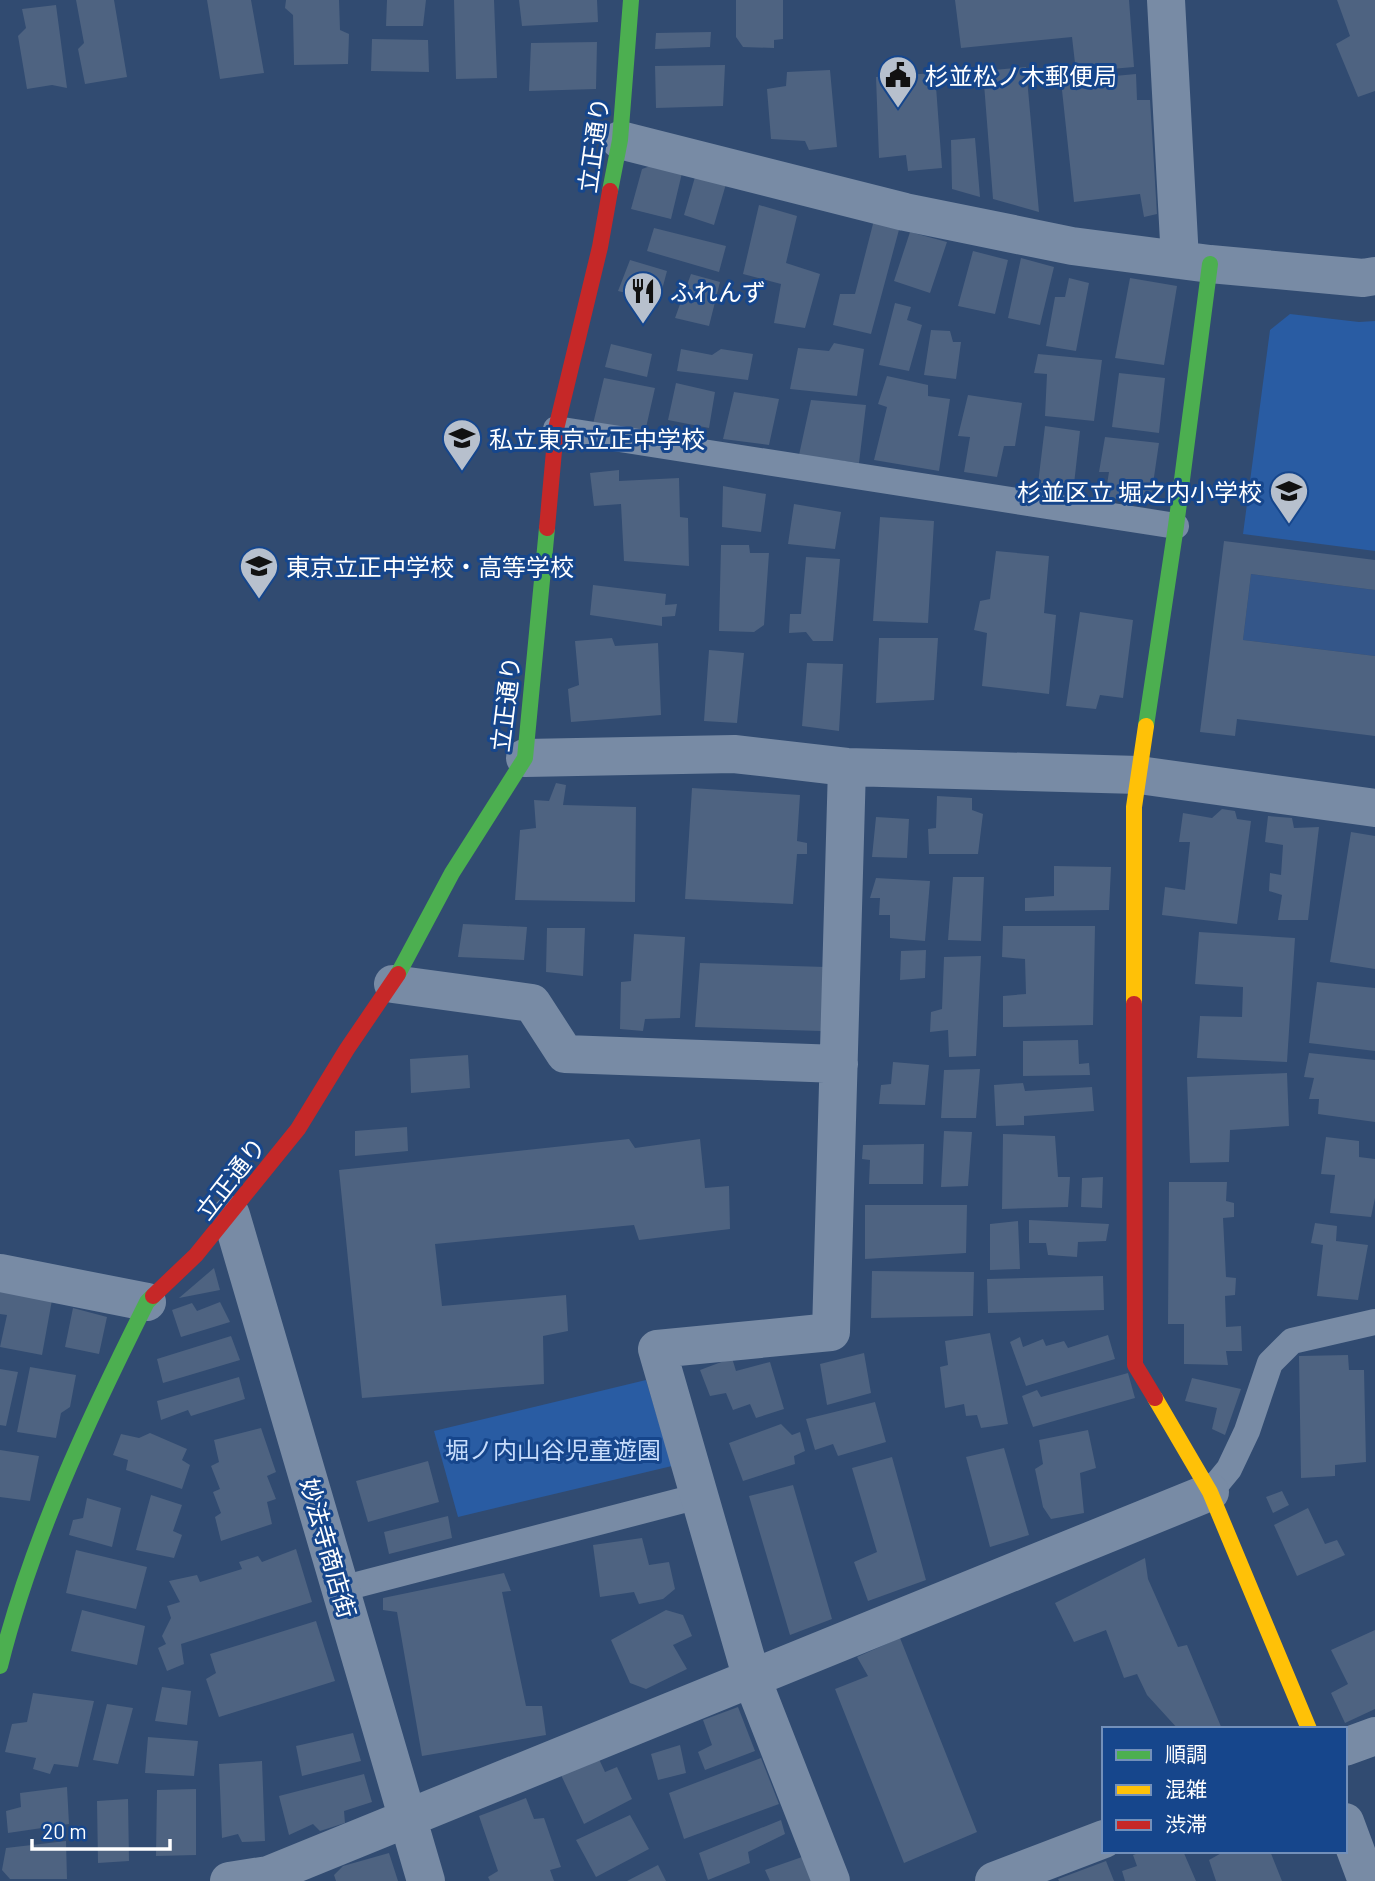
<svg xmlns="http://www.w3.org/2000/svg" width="1375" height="1881" viewBox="0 0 1375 1881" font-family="Barlow,'Noto Sans JP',sans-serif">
  <rect width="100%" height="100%" fill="#314b71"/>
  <path fill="#295ca3" d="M1290 314 1359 322 1375 321V551L1243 534 1270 330Z
    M646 1380 672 1466 458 1517 434 1431Z"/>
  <path fill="#345689" d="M1251 574 1375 590V656L1243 640Z"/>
  <path fill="#4e6381" d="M76 0H114L127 77 85 84 78 49 84 43Z
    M207 0H251L264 73 220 79Z
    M286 0H339L340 30 349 34 348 64 294 65 293 15 285 8Z
    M387 0H426L423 26H386Z
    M454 0H494L497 78 456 79Z
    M519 0H597L598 22 522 26Z
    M736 0H783V39L774 40V48L743 47 736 37Z
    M955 0H1129L1134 67 1076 72 1072 37 961 48Z
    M1337 0H1375V91L1358 97 1336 44 1350 36Z
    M56 5 67 88 52 85 27 89 18 36 26 28 22 9Z
    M711 32 710 47 655 49 656 33Z
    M372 39 428 40 429 72 371 71Z
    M597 42 596 89 529 91 531 43Z
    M725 65 723 106 656 108 655 66Z
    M1026 67 1039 212 993 199 983 71Z
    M830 70 837 147 809 150 805 141 771 139 767 89 786 86 787 72Z
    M935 73 942 168 908 171 906 155 879 158 876 77Z
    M1136 74 1137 100H1150L1157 214 1144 217 1140 194 1074 202 1061 81Z
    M975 138 980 197 952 189 951 140Z
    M656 164 682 173 671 219 631 209 642 169Z
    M695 177 726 184 714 225 684 215Z
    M759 205 797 216 786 263 820 274 805 328 774 323 781 284 743 274Z
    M874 220 900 226 871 334 833 325 840 294H855Z
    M654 228 726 246 719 272 647 251Z
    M910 232 947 242 930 293 894 281Z
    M973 251 1008 260 995 314 958 306Z
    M1021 258 1054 267 1040 325 1008 318Z
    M630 260 667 271 659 301 618 291Z
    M691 274 720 282 709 326 675 318Z
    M1069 278 1089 283 1076 351 1046 346 1055 297H1065Z
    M1130 278 1177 286 1164 365 1115 358Z
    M895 303 911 307 907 320 922 325 909 371 879 365Z
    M931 330 950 331 953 342H961L956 379 924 375Z
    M834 343 864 349 857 396 790 389 798 348 829 351Z
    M611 344 652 354 647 377 605 367Z
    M681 349 712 355 721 349 753 354 748 380 677 371Z
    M1038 354 1102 360 1094 421 1045 416 1047 374 1034 373Z
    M1119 373 1165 378 1159 433 1112 427Z
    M887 376 928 385V396L950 399 939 471 874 460 887 407 878 404Z
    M604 378 655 388 645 432 593 424Z
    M676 383 715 392 709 428 668 420Z
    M734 392 779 399 769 445 723 439Z
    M968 395 1022 403 1015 446H1004L997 477 964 472 970 437 958 436Z
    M811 400 866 405 859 463 799 455Z
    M1045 426 1080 431 1073 493 1037 492Z
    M1105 437 1159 443 1150 504 1105 497 1109 472H1099Z
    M619 470V481L679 478 680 517 688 518 689 566 624 561 621 504 594 506 590 473Z
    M723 486 766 494 761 532 722 527Z
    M794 504 841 512 835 549 788 544Z
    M880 517 934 521 928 623 873 621Z
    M1224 541 1375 560V590L1251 574 1243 640 1375 656V736L1237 719 1235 736 1200 732Z
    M721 545H749L750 553H769L764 625 754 632 719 631Z
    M996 551 1049 556 1044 613 1056 615 1049 694 982 686 987 633 974 630 980 601 990 599Z
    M806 557 840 559 833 641H813L806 632 789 633 790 614H801Z
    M593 585 666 594 665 605 677 604 675 616 662 617V626L590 615Z
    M1080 612 1133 620 1123 698 1100 695 1096 709 1066 706Z
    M612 638 615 646 658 643 661 715 571 722 568 689 579 685 575 641Z
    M879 638H938L934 700 876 703Z
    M709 650 744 653 737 723 704 721Z
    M807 663 843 664 839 731 802 726Z
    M556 783 566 785 563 805 636 807 635 902 515 900 520 830 536 828 534 800 549 801Z
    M692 788 800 795 797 841 807 843V854H797L793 904 685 899Z
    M937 796 972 798V810L983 814 978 854H929L928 829 936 828Z
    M1222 809 1235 811 1237 819 1251 821 1237 924 1162 915 1165 887 1185 890 1190 842H1179L1183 813 1212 818Z
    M1268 816 1292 818 1294 828 1319 827 1308 920H1278L1282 895 1269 891 1270 873 1281 875 1283 845 1265 842Z
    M876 817 909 819 907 858 872 857Z
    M1351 832 1375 836V969L1330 962Z
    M1054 866 1111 867 1109 910 1025 911V898L1054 896Z
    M953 877H984L981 941 948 940Z
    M876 878 930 881 925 941 890 938V915H879L880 898H870Z
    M463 924 527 927 524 960 458 957Z
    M1003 926H1095L1093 1025 1003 1027V996L1026 994 1025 959 1002 957Z
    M547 928H585L583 976 546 972Z
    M1199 932 1295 938 1287 1062 1197 1058 1200 1016 1242 1017 1243 987 1195 984Z
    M634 934 685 937 680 1018 645 1019 643 1031 620 1029 621 982 631 981Z
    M926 950 925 978 900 980 901 951Z
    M981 956 976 1056 949 1057 948 1030 930 1032 931 1012 942 1009 944 957Z
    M700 963 825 967 821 1031 695 1027Z
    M1317 982 1375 988V1051L1309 1043Z
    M1078 1040 1079 1064 1089 1063 1090 1075 1023 1076V1041Z
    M1309 1053 1375 1060V1122L1318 1114 1319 1099H1309L1314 1078 1304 1077Z
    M468 1055 470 1088 411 1093 410 1059Z
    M893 1062 929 1065 925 1105 879 1104 881 1085 891 1084Z
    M980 1069 976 1118H941L944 1070Z
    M1287 1073 1289 1126 1230 1130 1229 1162 1190 1163 1187 1077Z
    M1023 1083 1025 1091 1092 1087 1094 1111 1024 1116V1125L996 1126 994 1085Z
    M407 1127 408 1151 355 1156V1131Z
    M944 1131 972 1132 968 1186 941 1187Z
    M1003 1134 1055 1136 1058 1177H1070L1068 1207 1002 1209Z
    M1326 1137 1359 1141V1157L1375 1159V1198L1371 1217 1330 1213 1335 1175 1321 1174Z
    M629 1139 635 1148 700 1139 705 1188 729 1186 730 1229 639 1240 634 1225 435 1244 442 1306 566 1295 568 1331 543 1336 544 1384 362 1398 339 1170Z
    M924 1144 923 1184H869L870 1160 862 1159 863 1145Z
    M1103 1177 1102 1208 1081 1207 1082 1178Z
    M1169 1182H1227L1226 1201 1234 1203V1217L1223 1218 1226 1277 1236 1278 1235 1295 1225 1296 1226 1327 1241 1326 1242 1351H1226L1228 1365 1184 1364V1324H1168Z
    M865 1205H967L966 1253 865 1259Z
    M1029 1220 1109 1224 1106 1241 1078 1242 1077 1257 1048 1255 1046 1243H1029Z
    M1018 1221 1020 1269 990 1270V1224Z
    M1315 1223 1337 1226 1336 1241 1368 1245 1358 1300 1317 1296 1323 1245 1311 1243Z
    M214 1268 220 1290 179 1298Z
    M872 1271 974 1272 973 1316 871 1318Z
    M1103 1276 1104 1310 988 1313 987 1279Z
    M0 1289 52 1300 42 1355 0 1347 7 1315 0 1314Z
    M220 1302 230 1322 181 1337 172 1310 192 1303 197 1311Z
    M73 1308 107 1317 99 1354 65 1347Z
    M990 1333 1008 1424 981 1428 977 1415 966 1416 964 1404 945 1408 940 1367 948 1365 945 1341Z
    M1108 1335 1115 1359 1026 1386 1010 1342 1020 1337 1023 1347 1043 1339 1046 1346 1064 1341 1068 1348Z
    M231 1336 240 1360 163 1383 157 1359Z
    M864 1353 871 1393 827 1405 820 1364Z
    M1348 1355 1349 1370H1364L1366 1462 1335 1465V1476L1301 1478 1299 1356Z
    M732 1358 736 1371 770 1362 784 1409 756 1418 750 1404 733 1410 726 1393 710 1396 700 1370Z
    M30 1367 76 1375 70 1407 61 1413 56 1438 17 1432Z
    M0 1369 18 1372 6 1426 0 1425Z
    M1128 1373 1135 1398 1033 1427 1022 1396 1037 1390 1041 1397Z
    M239 1377 245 1399 191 1416 188 1410 161 1420 157 1401Z
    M1192 1378 1241 1389 1225 1435 1212 1429 1217 1408 1185 1401Z
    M875 1402 886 1442 838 1456 833 1444 815 1450 806 1419Z
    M781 1424 792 1435 800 1432 805 1451 794 1456 795 1464 743 1481 729 1443Z
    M261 1428 276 1472 267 1476 276 1499 267 1502 272 1524 221 1541 215 1517 221 1513 213 1492 220 1489 211 1466 219 1462 214 1440Z
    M1088 1430 1096 1468 1080 1473 1084 1513 1051 1519 1043 1507 1035 1469 1043 1464 1039 1440Z
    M150 1433 187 1449 182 1460 190 1465 182 1489 126 1470 128 1460 113 1455 121 1434 139 1438Z
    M1004 1448 1029 1535 990 1547 966 1457Z
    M0 1450 39 1456 30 1501 0 1497Z
    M892 1457 926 1580 868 1601 854 1562 877 1552 852 1468Z
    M428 1461 439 1502 368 1522 356 1481Z
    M793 1485 832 1619 790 1635 749 1496Z
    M1282 1491 1289 1505 1273 1513 1266 1497Z
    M151 1495 182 1505 173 1531 182 1535 174 1558 136 1550Z
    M87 1498 121 1508 112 1547 69 1535 73 1520 83 1518Z
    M1308 1508 1325 1544 1337 1540 1345 1555 1297 1576 1274 1525Z
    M448 1516 452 1538 389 1554 384 1532Z
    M642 1538 649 1565 669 1562 675 1589 663 1599 639 1604 634 1592 600 1597 593 1545Z
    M296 1549 312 1602 181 1644 184 1664 167 1671 158 1648 166 1644 162 1636 171 1618 167 1606 180 1602 169 1581 197 1575 200 1582 242 1569 239 1562 258 1556 262 1562Z
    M76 1550 147 1567 136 1609 66 1593Z
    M1145 1558 1148 1579 1178 1647 1187 1645 1222 1729H1178L1147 1695 1137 1674 1124 1678 1106 1630 1074 1642 1055 1603Z
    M504 1573 511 1591 502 1592 526 1706H542L546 1735 422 1756 397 1612 383 1610V1598Z
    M82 1610 145 1626 137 1665 71 1651Z
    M666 1610 683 1615 692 1636 673 1645 687 1669 646 1689 630 1683 611 1640Z
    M316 1621 335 1681 219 1717 206 1679 216 1673 210 1654Z
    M1375 1630V1709L1345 1723 1331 1693 1348 1684 1331 1650Z
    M900 1638 977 1832 904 1863 835 1689 868 1676 857 1657Z
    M162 1687 191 1691 187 1725 155 1721Z
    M33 1693 94 1701 78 1767 54 1764 50 1774 33 1769 36 1758 5 1752 12 1724 27 1722Z
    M107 1704 133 1708 118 1764 93 1760Z
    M738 1707 755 1751 705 1770 698 1752 712 1745 703 1720Z
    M353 1733 361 1761 302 1776 296 1746Z
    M148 1737 198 1741 194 1776 145 1773Z
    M680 1745 686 1773 658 1780 651 1754Z
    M598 1757 605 1772 617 1767 632 1799 584 1824 561 1775Z
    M761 1758 779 1804 684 1839 669 1793Z
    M262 1761 265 1841 242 1842 238 1834 222 1838 219 1764Z
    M364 1774 372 1802 344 1811 345 1823 320 1831 313 1824 289 1835 279 1796Z
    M67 1787 69 1824 8 1833 6 1811 21 1807 20 1793Z
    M196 1789V1855L156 1856 157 1790Z
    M526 1798 534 1819 544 1818 561 1867 550 1870 554 1881H490L488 1877 498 1871 479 1816Z
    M128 1799 129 1861 98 1863 97 1801Z
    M630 1815 649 1849 596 1877 576 1840Z
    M781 1820 785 1834 748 1852 750 1863 708 1880 699 1853Z
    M66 1841 67 1879H10L2 1870 6 1848Z
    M1144 1851H1183L1196 1881H1125L1122 1871 1137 1866 1133 1855Z
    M1225 1851H1270L1282 1881H1216L1209 1860Z
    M389 1853 398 1881H336L334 1875 343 1866Z
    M802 1857 812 1881H770L765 1870Z
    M1106 1861 1114 1881H1059L1058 1879Z
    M658 1865 666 1881H627Z"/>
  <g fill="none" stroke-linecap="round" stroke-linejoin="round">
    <path stroke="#788ba5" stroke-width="26" d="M556 429 1176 526
      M1210 1492 1229 1469 1247 1431 1270 1363 1292 1341 1375 1322
      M341 1589 699 1496"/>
    <path stroke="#788ba5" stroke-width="38" d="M1166 0 1180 260
      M620 140 905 212 1072 246 1210 264 1363 278 1375 276
      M525 758 734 754 847 767 1139 775 1375 808
      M393 984 532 1003 565 1054 839 1064
      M231 1215 426 1881
      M0 1273 147 1302
      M1345 1747 1375 1736
      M1345 1822 1367 1881
      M229 1881 268 1875 1210 1492
      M831 1881 752 1679 657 1349 831 1332 847 767
      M994 1881 1104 1839"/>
    <path stroke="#4caf50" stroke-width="16" d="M610 191 620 140 631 0
      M1146 726 1176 526 1210 264
      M398 974 452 873 525 758 547 528
      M0 1666C32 1538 88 1420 147 1302L153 1296"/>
    <path stroke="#ffc107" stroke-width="16" d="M1134 1004V807L1146 726
      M1155 1398 1210 1492 1309 1729"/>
    <path stroke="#c62828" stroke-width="16" d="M547 528 556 429 600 247 610 191
      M1134 1004 1135 1365 1155 1398
      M153 1296 196 1255 298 1129 347 1049 398 974"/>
  </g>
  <defs>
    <g id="civic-pin" transform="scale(2.0125)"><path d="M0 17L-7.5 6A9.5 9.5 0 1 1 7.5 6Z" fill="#b7c0cd" stroke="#16468c"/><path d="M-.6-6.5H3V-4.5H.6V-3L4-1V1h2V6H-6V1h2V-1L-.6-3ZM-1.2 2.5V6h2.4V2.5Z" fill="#111"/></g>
    <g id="restaurant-pin" transform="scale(2.0125)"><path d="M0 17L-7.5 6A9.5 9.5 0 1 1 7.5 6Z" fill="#b7c0cd" stroke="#16468c"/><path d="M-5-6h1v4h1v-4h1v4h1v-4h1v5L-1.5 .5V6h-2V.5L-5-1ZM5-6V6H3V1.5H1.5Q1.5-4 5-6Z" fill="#111"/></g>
    <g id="school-pin" transform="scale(2.0125)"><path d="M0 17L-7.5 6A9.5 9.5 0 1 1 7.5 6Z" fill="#b7c0cd" stroke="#16468c"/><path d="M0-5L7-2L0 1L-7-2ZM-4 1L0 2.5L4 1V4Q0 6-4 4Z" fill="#111"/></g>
  </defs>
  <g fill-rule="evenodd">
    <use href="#civic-pin" x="898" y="75"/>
    <use href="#restaurant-pin" x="643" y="291"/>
    <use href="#school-pin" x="462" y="438"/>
    <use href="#school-pin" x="1289" y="491"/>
    <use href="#school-pin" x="259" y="566"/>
  </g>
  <g text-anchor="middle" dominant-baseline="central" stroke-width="6" stroke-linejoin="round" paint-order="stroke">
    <g font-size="24" fill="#fff" stroke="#16468c" text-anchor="start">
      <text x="925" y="75">杉並松ノ木郵便局</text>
      <text x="670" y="291">ふれんず</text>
      <text x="489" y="438">私立東京立正中学校</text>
      <text x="1262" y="491" text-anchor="end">杉並区立 堀之内小学校</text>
      <text x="286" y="566">東京立正中学校・高等学校</text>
    </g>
    <g font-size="24" fill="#fff" stroke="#16468c">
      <text transform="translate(593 145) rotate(-82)">立正通り</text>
      <text transform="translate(505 704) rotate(-83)">立正通り</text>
      <text transform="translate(230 1178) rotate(-52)">立正通り</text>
      <text transform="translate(329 1548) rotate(74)">妙法寺商店街</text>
    </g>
    <g font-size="24" fill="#c6dcfb" stroke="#16468c">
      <text x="553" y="1449">堀ノ内山谷児童遊園</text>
    </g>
  </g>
  <rect x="1102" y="1727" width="245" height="126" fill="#16468c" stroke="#7390ba" stroke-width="2"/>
  <rect x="1116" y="1750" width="35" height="10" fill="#4caf50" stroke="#7390ba" stroke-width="2"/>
  <text x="1165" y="1762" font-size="21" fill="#ffffff">順調</text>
  <rect x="1116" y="1785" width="35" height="10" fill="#ffc107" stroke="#7390ba" stroke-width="2"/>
  <text x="1165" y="1797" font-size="21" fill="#ffffff">混雑</text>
  <rect x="1116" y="1820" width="35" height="10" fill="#c62828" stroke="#7390ba" stroke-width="2"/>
  <text x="1165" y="1832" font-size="21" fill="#ffffff">渋滞</text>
  <path d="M32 1839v10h138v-10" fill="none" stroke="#ffffff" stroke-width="3.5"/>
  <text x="42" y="1839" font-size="21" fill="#ffffff" stroke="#16468c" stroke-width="5" paint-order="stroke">20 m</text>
</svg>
